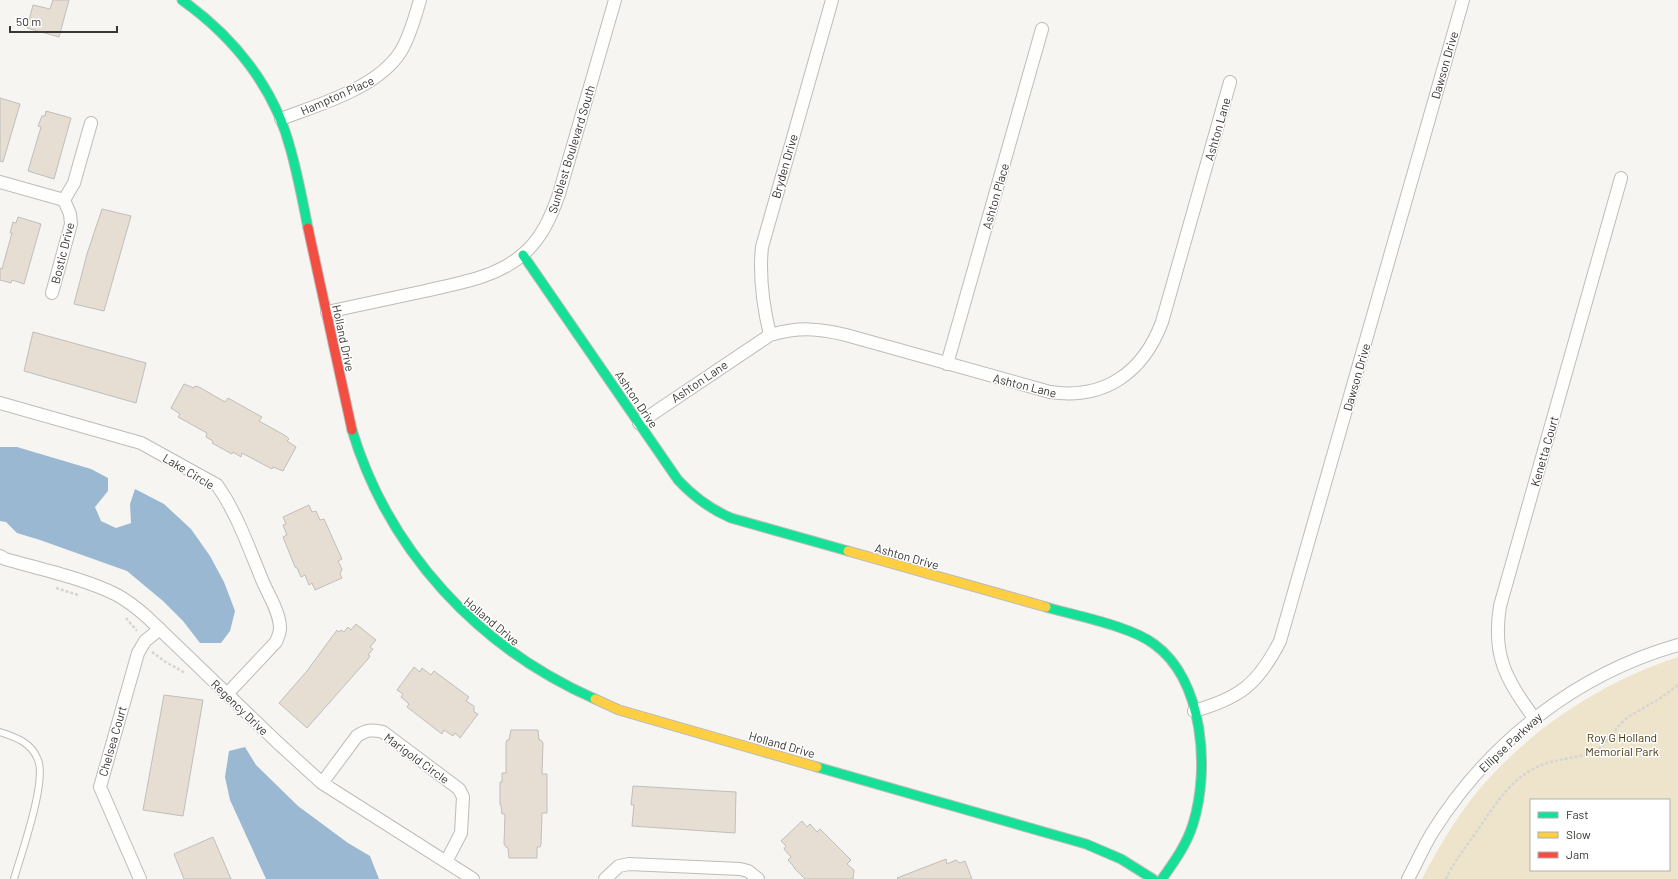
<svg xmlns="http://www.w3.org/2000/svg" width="1678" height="879" viewBox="0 0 1678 879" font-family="Barlow,sans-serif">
  <rect width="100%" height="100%" fill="#f6f5f1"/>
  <path fill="#eee4cc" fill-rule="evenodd" d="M1678 657V879H1422C1441 842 1464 804 1493 774 1544 720 1608 680 1678 657ZM1531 800H1669V870H1531Z"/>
  <path fill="#9ab8d1" d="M0 447H17L91 469 108 478V491L95 507 101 521 116 528 131 523 130 504 135 489 164 504 191 529 210 556 224 582 235 611 230 631 221 643H200L183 621 163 601 127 571 40 540 17 533 6 522 0 521Z
    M245 747 256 765 298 806 348 843 370 856 379 879H266L230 800 225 777 229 751Z"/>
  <path fill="#e6ddd3" stroke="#c0bebb" d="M53 0H69L59 37 27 28 33 5 50 9Z
    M0 98 20 104 3 162 0 161Z
    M46 111 71 118 54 179 28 171 41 127 38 126 42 116H45Z
    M102 209 131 216 104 311 74 304 87 254Z
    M18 217 41 224 24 284 12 280 11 283 0 280V268L2 269 12 233H10L13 222 16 223Z
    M33 332 146 363 136 403 24 371Z
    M184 384 194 388 195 386 199 387 225 402 228 398 262 417 259 421 286 436 289 439 287 441 296 447 283 471 273 467 272 469 242 453 241 457 233 452 232 454 212 443 213 441 206 437 207 433 178 417 180 414 171 408Z
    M309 505 312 512 316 511 320 520 324 519 342 559 338 561 342 569 340 574 342 578 315 590 312 583 309 585 305 575 301 577 297 568 295 567 283 537 287 535 283 525 286 524 283 517Z
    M356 624 376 640 370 647 373 649 368 655 370 656 368 659 307 728 279 703 307 671 337 630 339 632 341 630 344 632 348 627 351 630Z
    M414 667 420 672 422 668 431 675 434 671 469 697 466 701 474 706V712L478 714 460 738 455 733 453 736 444 730 442 734 407 707 409 704 401 697 403 694 397 690Z
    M164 695 203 700 183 816 143 810Z
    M511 730H538L539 740H541L543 743 542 774H547V813H542L541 844 540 847H537V858H509L508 848 506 847 504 844 505 814H502L501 805H500V782H502V773H506V743L507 740H509Z
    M633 786 736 792 735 833 632 826 634 805H631Z
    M802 821 807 827 810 824 817 832 820 829 851 860 847 864 854 870 853 879H805L794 868V867L788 860 791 857 784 849 786 846 781 841Z
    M213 837 231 879H184L174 854Z
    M946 859 947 864 956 860 960 863 965 861 972 879H898L897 878Z"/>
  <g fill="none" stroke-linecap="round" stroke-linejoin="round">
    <g stroke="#bdbcb9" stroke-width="8">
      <path id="lane" d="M0 732C16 737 32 743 38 760 47 782 21 854 14 879"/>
    </g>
    <g stroke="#bdbcb9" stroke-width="14">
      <path id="street" d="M281 119C320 104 378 88 401 51 410 36 415 17 420 0
        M0 182 64 200
        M52 293 71 224 70 214 64 200 74 183 91 123
        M327 312C360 305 392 298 425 291 459 283 494 278 521 256 541 240 551 217 559 194L615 0
        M770 335C763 306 759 276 762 247L832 0
        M947 364 1042 29
        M0 403 141 443 217 485C237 513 250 551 263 582 269 596 280 613 280 628 280 633 278 637 276 642L227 694
        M639 423 770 335C799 327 817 328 846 335L1050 392C1104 400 1143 373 1162 322L1230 82
        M0 556 5 559C40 569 86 579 117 595 128 601 138 609 147 617L277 742 322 783 473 879
        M1194 711C1240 698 1258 684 1280 641L1463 0
        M1534 718C1506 679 1492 656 1500 606L1621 178
        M322 783 357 736C366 730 372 729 383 732L459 789 463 797 461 833 446 862
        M140 879 100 787 138 653 145 641 160 629
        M605 879 619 866 629 864 740 869 748 871 758 879
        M1408 879C1416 864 1423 848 1432 833 1488 743 1576 674 1678 645"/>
    </g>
    <g stroke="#bdbcb9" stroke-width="11">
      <path id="fast" d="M182 0C234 37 275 88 291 151 298 176 303 203 308 228
        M523 255 678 480C693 496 710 509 731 518L848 551
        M352 430C389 552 479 648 595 699
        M1046 607C1077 616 1130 626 1154 644 1204 680 1210 770 1193 824 1187 844 1174 862 1162 879
        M817 767 1086 844 1121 859 1153 879"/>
    </g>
    <g stroke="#bdbcb9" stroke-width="11">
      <path id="slow" d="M848 551 1046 607
        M595 699 619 710 817 767"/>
    </g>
    <g stroke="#bdbcb9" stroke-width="11">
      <path id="jam" d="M308 228 352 430"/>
    </g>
    <path stroke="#d5d5d4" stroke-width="2.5" stroke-dasharray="3 2" stroke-linecap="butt" d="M56 588 78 595
      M126 618 137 631
      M152 652 164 661 185 673
      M1446 879C1454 861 1466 847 1477 831 1495 805 1509 780 1539 766 1558 758 1580 759 1598 749 1610 741 1615 727 1627 718 1634 713 1643 709 1650 704 1660 699 1669 692 1678 685"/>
    <use href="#lane" stroke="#fefefd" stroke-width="6"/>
    <use href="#street" stroke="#fefefd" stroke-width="12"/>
    <use href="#fast" stroke="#16e098" stroke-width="9"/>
    <use href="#slow" stroke="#ffcf43" stroke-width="9"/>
    <use href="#jam" stroke="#f24e42" stroke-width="9"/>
  </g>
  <g text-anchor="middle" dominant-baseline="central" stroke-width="3" stroke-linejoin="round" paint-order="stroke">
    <g font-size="12" fill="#383734" stroke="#fff">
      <text transform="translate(1444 65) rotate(-74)">Dawson Drive</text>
      <text transform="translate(337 95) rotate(-24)">Hampton Place</text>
      <text transform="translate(1217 129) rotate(-74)">Ashton Lane</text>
      <text transform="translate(571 149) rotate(-73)">Sunblest Boulevard South</text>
      <text transform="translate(784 166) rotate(-74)">Bryden Drive</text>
      <text transform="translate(995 196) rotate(-74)">Ashton Place</text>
      <text transform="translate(62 253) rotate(-76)">Bostic Drive</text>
      <text transform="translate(344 338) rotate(78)">Holland Drive</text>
      <text transform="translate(1356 377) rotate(-74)">Dawson Drive</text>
      <text transform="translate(699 381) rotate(-34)">Ashton Lane</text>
      <text transform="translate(1025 385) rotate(14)">Ashton Lane</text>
      <text transform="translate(637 399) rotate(56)">Ashton Drive</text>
      <text transform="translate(1544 451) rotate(-74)">Kenetta Court</text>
      <text transform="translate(189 471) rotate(31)">Lake Circle</text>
      <text transform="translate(907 556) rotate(16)">Ashton Drive</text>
      <text transform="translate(492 621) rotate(40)">Holland Drive</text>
      <text transform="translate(240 707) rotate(44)">Regency Drive</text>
      <text transform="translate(112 741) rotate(-74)">Chelsea Court</text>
      <text transform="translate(1510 742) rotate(-43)">Ellipse Parkway</text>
      <text transform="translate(782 744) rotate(16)">Holland Drive</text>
      <text transform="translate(417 758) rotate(36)">Marigold Circle</text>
    </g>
    <g font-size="12" fill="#46380d" stroke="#fff">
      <text x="1622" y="737">Roy G Holland<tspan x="1622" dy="14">Memorial Park</tspan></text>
    </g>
  </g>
  <rect x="1530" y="799" width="140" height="72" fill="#ffffff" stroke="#afafae"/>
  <rect x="1538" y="812" width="20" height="6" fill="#16e098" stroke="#afafae"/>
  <text x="1566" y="819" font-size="12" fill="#383734">Fast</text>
  <rect x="1538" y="832" width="20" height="6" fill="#ffcf43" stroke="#afafae"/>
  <text x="1566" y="839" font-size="12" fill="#383734">Slow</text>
  <rect x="1538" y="852" width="20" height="6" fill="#f24e42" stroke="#afafae"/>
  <text x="1566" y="859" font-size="12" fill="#383734">Jam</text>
  <path d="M10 26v6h107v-6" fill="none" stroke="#383734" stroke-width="2"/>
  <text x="16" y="26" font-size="12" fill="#383734" stroke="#ffffff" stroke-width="3" paint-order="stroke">50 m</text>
</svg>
